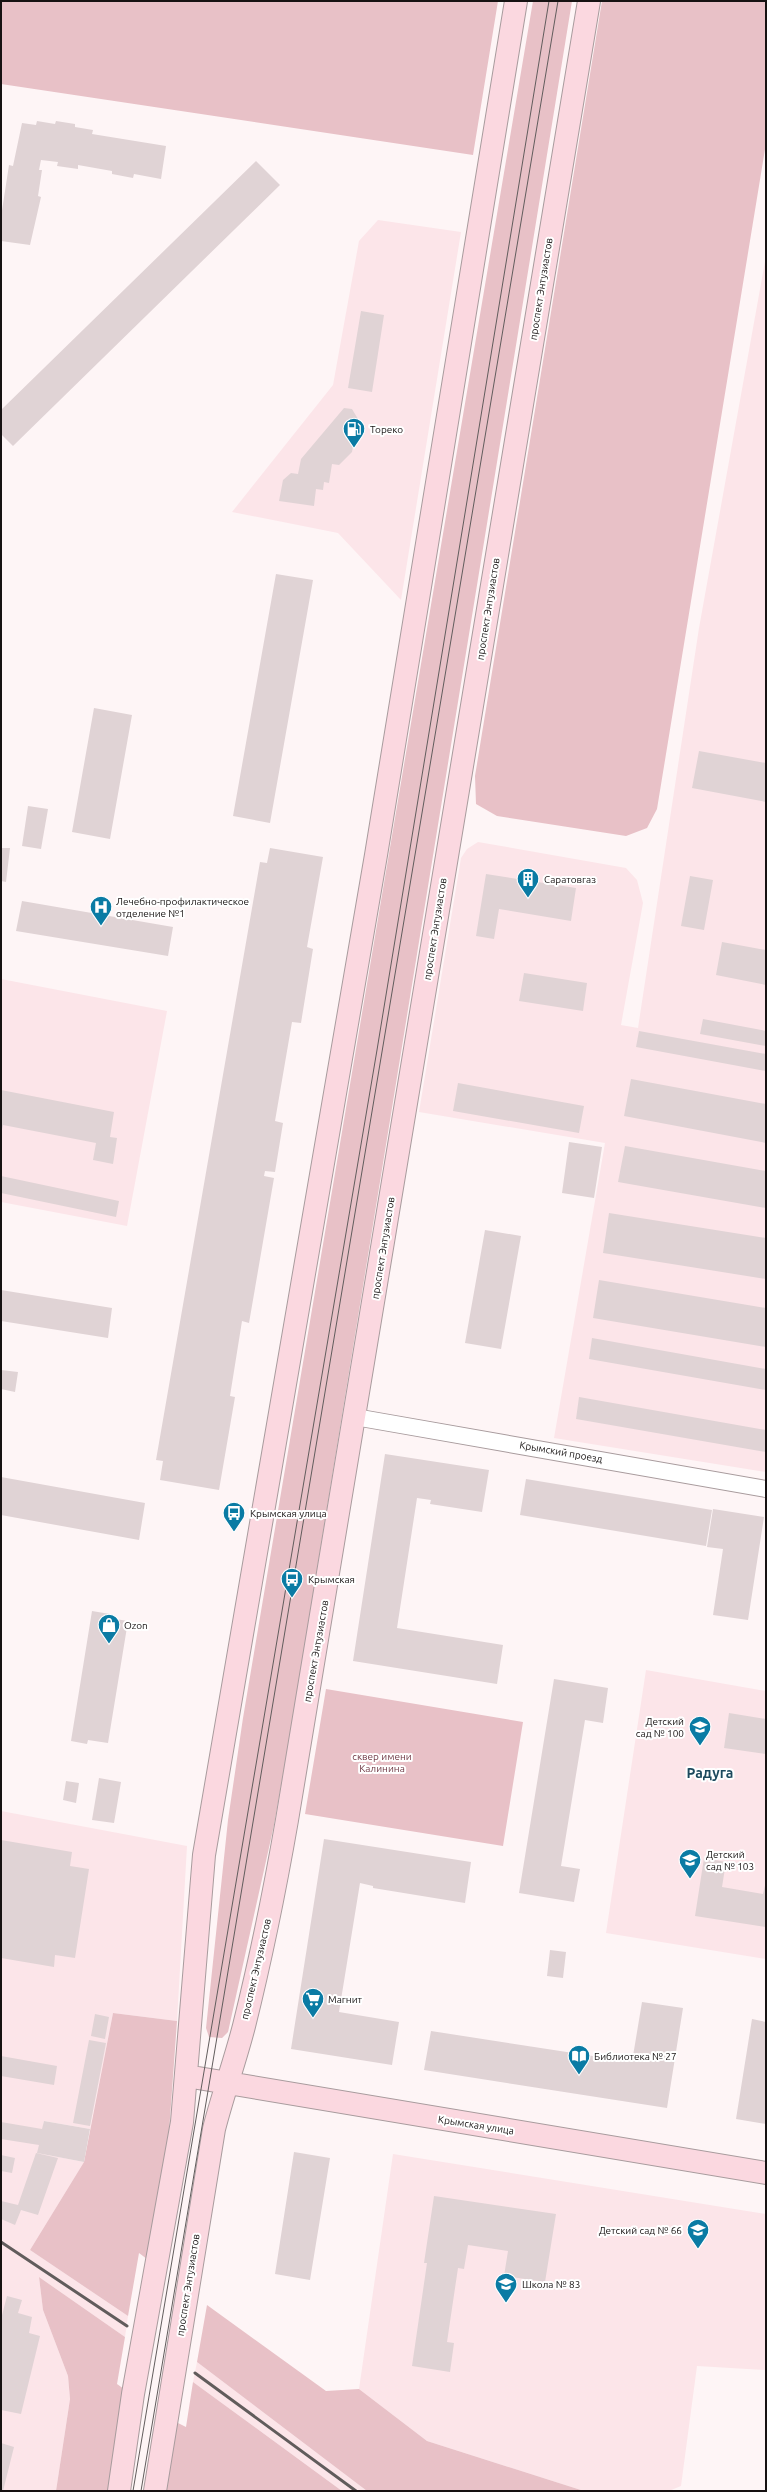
<svg xmlns="http://www.w3.org/2000/svg" width="767" height="2492" viewBox="0 0 767 2492" font-family="Ubuntu,sans-serif">
  <rect width="100%" height="100%" fill="#fef5f6"/>
  <path fill="#fce5e9" d="M378 220 461 232 401 600 338 533 232 512 333 385 359 241Z
    M766 256V1472L554 1438 605 1143 419 1112 461 858 467 849 478 842 626 868 637 880 643 903 621 1025 638 1028 699 628Z
    M1 979 167 1011 127 1226 1 1202Z
    M646 1670 766 1691V1959L606 1933Z
    M1 1811 187 1846 177 2021 113 2013 90 2129 44 2121 38 2153 84 2162 30 2250 128 2316 125 2337 39 2277 43 2310 68 2376 70 2399 56 2491H1Z
    M393 2154 766 2214V2370L697 2366 681 2486 669 2491H584L427 2441 359 2389Z
    M197 2362 367 2491H342L193 2382Z"/>
  <path fill="#e8c1c7" d="M1 1H498L473 155 1 84Z
    M533 1H572L291 1729 274 1825 228 2032 222 2038 209 2037 206 2028 228 1820 243 1718Z
    M602 1H766V143L657 809 647 828 626 836 497 816 476 804 475 776Z
    M326 1689 523 1722 503 1846 305 1814Z
    M113 2013 177 2021 169 2132 147 2259 139 2253 128 2316 30 2250 84 2162Z
    M39 2277 125 2337 117 2384 124 2389 108 2491H56L70 2399 68 2376 43 2310Z
    M207 2305 326 2391 359 2389 427 2441 584 2491H367L197 2362Z
    M193 2382 342 2491H165L176 2422 186 2427Z"/>
  <path fill="#e0d3d5" d="M37 121 55 124 56 121 75 124V127L93 130 92 134 166 146 161 179 134 174 133 178 112 174V171L78 165V169L57 166 58 162 41 160 39 170H42L38 196 41 197 30 245 1 241V217L9 165 13 166 22 123 36 125Z
    M256 161 280 185 13 446 1 434V410Z
    M361 311 384 315 372 392 348 388Z
    M344 408 352 409 358 419 352 452 339 465 332 464 329 483 324 482 323 490 316 489 314 506 279 501 283 480 291 473 298 474 301 459Z
    M276 574 313 580 270 823 233 816Z
    M94 708 132 715 110 839 72 832Z
    M699 751 766 763V802L692 788Z
    M28 806 48 809 41 849 22 846Z
    M1 848H10L6 882 1 881Z
    M270 848 323 857 307 947 313 949 301 1023 292 1022 275 1121 283 1123 275 1172 265 1171 264 1176 274 1178 249 1323 242 1321 230 1396 235 1397 219 1490 160 1480 163 1461 156 1460 260 862 267 863Z
    M486 874 576 888 571 921 499 909 494 939 476 936Z
    M690 876 713 880 704 930 681 926Z
    M22 901 173 927 168 956 16 931Z
    M722 942 766 950V985L716 975Z
    M524 973 587 983 583 1011 519 1001Z
    M703 1019 766 1031V1046L700 1034Z
    M639 1031 766 1054V1071L636 1047Z
    M631 1079 766 1104V1143L624 1116Z
    M458 1083 584 1106 579 1133 453 1111Z
    M1 1090 114 1112 110 1137 117 1138 113 1164 93 1160 96 1143 3 1125 1 1134Z
    M569 1142 602 1147 594 1198 562 1193Z
    M625 1146 766 1171V1208L618 1182Z
    M1 1176 119 1201 116 1217 1 1193Z
    M609 1213 766 1238V1279L603 1253Z
    M485 1230 521 1236 501 1349 465 1343Z
    M599 1280 766 1308V1347L593 1318Z
    M1 1290 112 1308 108 1338 1 1321Z
    M592 1338 766 1369V1390L589 1359Z
    M1 1370 18 1372 15 1392 1 1389Z
    M579 1397 766 1430V1452L576 1419Z
    M385 1454 489 1470 482 1512 430 1504 431 1500 417 1498 397 1628 503 1645 497 1684 353 1661Z
    M1 1477 145 1503 139 1540 1 1515Z
    M526 1479 712 1510 706 1546 520 1515Z
    M713 1509 764 1517 748 1620 713 1615 723 1549 707 1547Z
    M92 1611 110 1614 109 1618 128 1621 108 1743 88 1740 87 1744 71 1741Z
    M554 1679 608 1688 603 1723 585 1720 561 1866 580 1869 574 1902 519 1893Z
    M729 1713 766 1719V1754L724 1748Z
    M99 1778 121 1782 114 1823 92 1820Z
    M66 1781 79 1783 76 1803 63 1800Z
    M324 1839 471 1862 465 1903 373 1888V1886L360 1883 339 2012 399 2022 392 2065 291 2049Z
    M1 1840 72 1852 70 1866 89 1869 75 1958 55 1955 54 1967 1 1958Z
    M704 1858 726 1862 722 1887 763 1894 766 1881V1927L695 1916Z
    M550 1950 566 1952 563 1978 547 1976Z
    M642 2002 683 2008 667 2108 424 2070 431 2031 632 2062Z
    M95 2014 109 2017 105 2039 91 2036Z
    M752 2019 766 2022V2124L736 2119Z
    M89 2040 106 2043 90 2126 73 2123Z
    M1 2056 57 2066 54 2085 1 2076Z
    M44 2121 90 2129 84 2162 37 2153 39 2145 1 2139V2122L42 2129Z
    M294 2152 330 2158 310 2280 275 2274Z
    M36 2153 58 2158 38 2215 21 2210 15 2225 1 2219V2201L18 2205Z
    M1 2155 15 2158 12 2173 1 2171Z
    M434 2196 556 2214 545 2282 504 2276 508 2251 468 2245 464 2269 458 2268 447 2342 454 2343 450 2372 412 2366 427 2263H424Z
    M7 2296 22 2300 18 2313 32 2317 29 2333 40 2336 21 2414 1 2410V2319Z
    M1 2443 14 2447 3 2491H1Z"/>
  <g fill="none" stroke-linecap="round" stroke-linejoin="round">
    <g stroke="#a89b9d" stroke-width="18">
      <path id="minor" d="M355 1417 766 1489"/>
    </g>
    <g stroke="#a89b9d" stroke-width="24">
      <path id="secondary" d="M186 2076 766 2173
        M119 2491 133 2394 182 2122 204 1855 376 855 516 1
        M155 2491 214 2129C223 2094 235 2061 244 2026 261 1958 275 1889 287 1820L589 1"/>
    </g>
    <use href="#minor" stroke="#fff" stroke-width="16"/>
    <use href="#secondary" stroke="#fbd8e0" stroke-width="22"/>
    <path stroke="#615c5c" stroke-width="1" d="M133 2491 377 1050 549 1
      M141 2491 558 1"/>
    <path stroke="#615c5c" stroke-width="3" d="M1 2242 127 2326
      M195 2373 356 2491"/>
  </g>
  <defs>
    <g id="fuel-pin" transform="scale(1.15)"><path d="M0 17L-7.5 6A9.5 9.5 0 1 1 7.5 6Z" fill="#0a7ba4" stroke="#fff"/><path d="M-5.5-6h7V0h2V4h1.3V-2.5L3-4.5l.8-.8L6-3V5H2.5V1h-1V6h-7ZM-4.2-4.7v3.2H.2V-4.7Z" fill="#fff"/></g>
    <g id="building-pin" transform="scale(1.15)"><path d="M0 17L-7.5 6A9.5 9.5 0 1 1 7.5 6Z" fill="#0a7ba4" stroke="#fff"/><path d="M-4-6H4V6H1V3H-1V6H-4ZM-2.5-4.3h1.7v1.8h-1.7ZM.8-4.3h1.7v1.8H.8ZM-2.5-1h1.7V.8h-1.7ZM.8-1h1.7V.8H.8Z" fill="#fff"/></g>
    <g id="hospital-pin" transform="scale(1.15)"><path d="M0 17L-7.5 6A9.5 9.5 0 1 1 7.5 6Z" fill="#0a7ba4" stroke="#fff"/><path d="M-5-5h3v3.5h4V-5h3V5h-3V1.5h-4V5h-3Z" fill="#fff"/></g>
    <g id="bus-pin" transform="scale(1.15)"><path d="M0 17L-7.5 6A9.5 9.5 0 1 1 7.5 6Z" fill="#0a7ba4" stroke="#fff"/><path d="M-5-6H5V4H4V6H2V4H-2V6H-4V4H-5ZM-3.5-4V0h7V-4ZM-3.5 1.2v1.5H-2V1.2ZM2 1.2v1.5H3.5V1.2Z" fill="#fff"/></g>
    <g id="shop-pin" transform="scale(1.15)"><path d="M0 17L-7.5 6A9.5 9.5 0 1 1 7.5 6Z" fill="#0a7ba4" stroke="#fff"/><path d="M-5-2.5h2.3a2.7 3.5 0 0 1 5.4 0H5L5.5 6h-11ZM-1.5-2.5h3a1.5 2.3 0 0 0-3 0Z" fill="#fff"/></g>
    <g id="school-pin" transform="scale(1.15)"><path d="M0 17L-7.5 6A9.5 9.5 0 1 1 7.5 6Z" fill="#0a7ba4" stroke="#fff"/><path d="M0-5L7-2L0 1L-7-2ZM-4 1L0 2.5L4 1V4Q0 6-4 4Z" fill="#fff"/></g>
    <g id="supermarket-pin" transform="scale(1.15)"><path d="M0 17L-7.5 6A9.5 9.5 0 1 1 7.5 6Z" fill="#0a7ba4" stroke="#fff"/><path d="M-6-5.5h2.5l.6 2H6L4.5 2H-2.5L-4.4-4H-6ZM-1.5 3.2a1.3 1.3 0 1 0 .1 0ZM3 3.2a1.3 1.3 0 1 0 .1 0Z" fill="#fff"/></g>
    <g id="library-pin" transform="scale(1.15)"><path d="M0 17L-7.5 6A9.5 9.5 0 1 1 7.5 6Z" fill="#0a7ba4" stroke="#fff"/><path d="M-6-4Q-3-5.5-.7-3.5V5Q-3 3-6 4ZM6-4Q3-5.5 .7-3.5V5Q3 3 6 4Z" fill="#fff"/></g>
  </defs>
  <g fill-rule="evenodd">
    <use href="#fuel-pin" x="354" y="429"/>
    <use href="#building-pin" x="528" y="879"/>
    <use href="#hospital-pin" x="101" y="907"/>
    <use href="#bus-pin" x="234" y="1513"/>
    <use href="#bus-pin" x="292" y="1579"/>
    <use href="#shop-pin" x="109" y="1625"/>
    <use href="#school-pin" x="700" y="1727"/>
    <use href="#school-pin" x="690" y="1860"/>
    <use href="#supermarket-pin" x="313" y="1999"/>
    <use href="#library-pin" x="579" y="2056"/>
    <use href="#school-pin" x="698" y="2230"/>
    <use href="#school-pin" x="506" y="2284"/>
  </g>
  <g text-anchor="middle" dominant-baseline="central" stroke-width="4" stroke-linejoin="round" paint-order="stroke">
    <g font-size="10" fill="#161212" stroke="#fff">
      <text transform="translate(541 289) rotate(-81)">проспект Энтузиастов</text>
      <text transform="translate(488 609) rotate(-81)">проспект Энтузиастов</text>
      <text transform="translate(435 929) rotate(-81)">проспект Энтузиастов</text>
      <text transform="translate(383 1248) rotate(-81)">проспект Энтузиастов</text>
      <text transform="translate(561 1452) rotate(10)">Крымский проезд</text>
      <text transform="translate(316 1651) rotate(-80)">проспект Энтузиастов</text>
      <text transform="translate(256 1969) rotate(-77)">проспект Энтузиастов</text>
      <text transform="translate(476 2125) rotate(9)">Крымская улица</text>
      <text transform="translate(188 2285) rotate(-81)">проспект Энтузиастов</text>
    </g>
    <g font-size="10" fill="#161212" stroke="#fff" text-anchor="start">
      <text x="370" y="429">Тореко</text>
      <text x="544" y="879">Саратовгаз</text>
      <text x="116" y="901">Лечебно-профилактическое<tspan x="116" dy="12">отделение №1</tspan></text>
      <text x="250" y="1513">Крымская улица</text>
      <text x="308" y="1579">Крымская</text>
      <text x="124" y="1625">Ozon</text>
      <text x="684" y="1721" text-anchor="end">Детский<tspan x="684" dy="12">сад № 100</tspan></text>
      <text x="706" y="1854">Детский<tspan x="706" dy="12">сад № 103</tspan></text>
      <text x="328" y="1999">Магнит</text>
      <text x="594" y="2056">Библиотека № 27</text>
      <text x="682" y="2230" text-anchor="end">Детский сад № 66</text>
      <text x="522" y="2284">Школа № 83</text>
    </g>
    <g font-size="10" fill="#6f3945" stroke="#fff">
      <text x="382" y="1756">сквер имени<tspan x="382" dy="12">Калинина</tspan></text>
    </g>
    <g font-size="14" font-weight="bold" fill="#1c495d" stroke="#fff">
      <text x="710" y="1773">Радуга</text>
    </g>
  </g>
  <rect width="767" height="2492" fill="none" stroke="#161212" stroke-width="4"/>
</svg>
